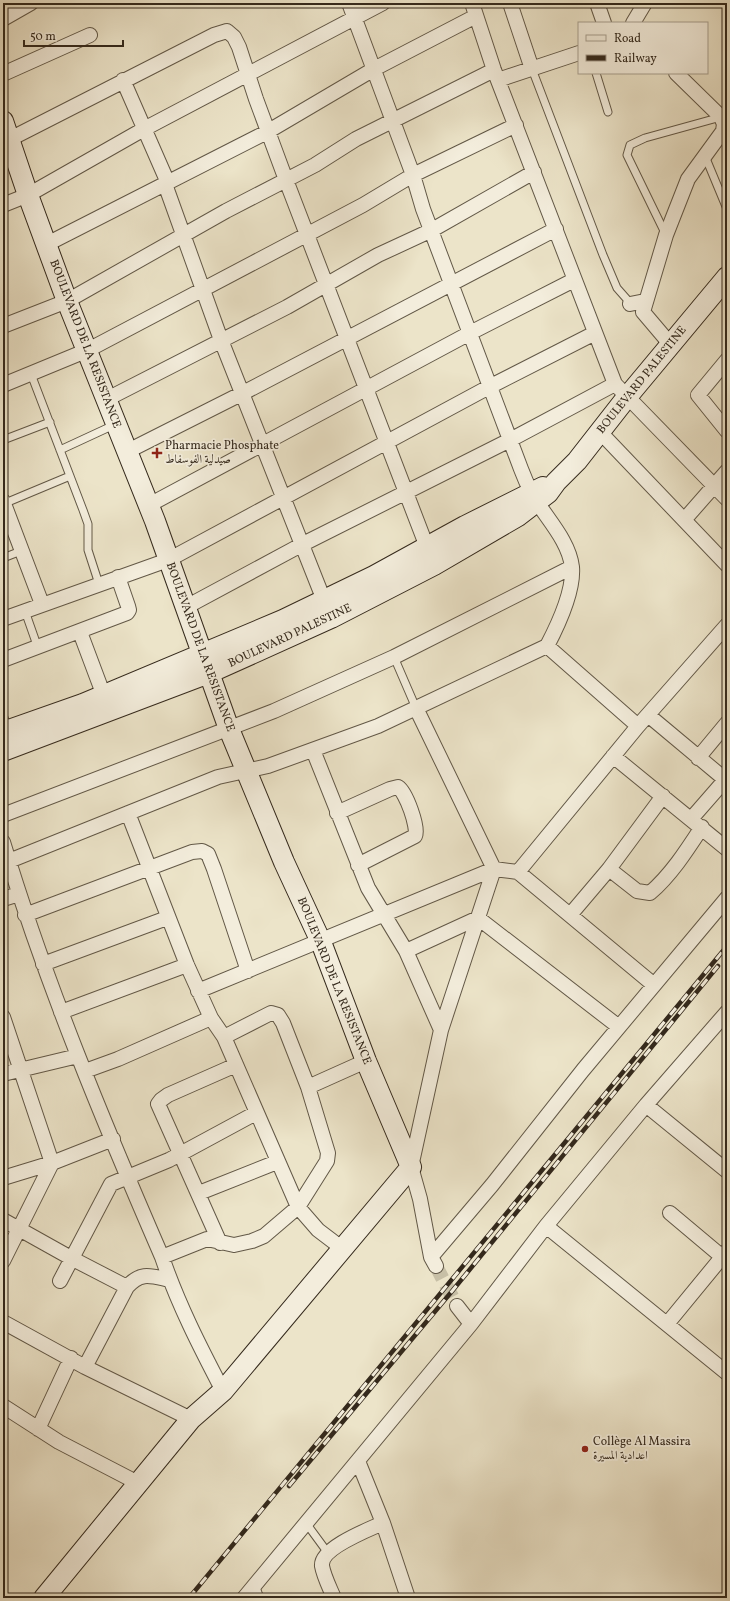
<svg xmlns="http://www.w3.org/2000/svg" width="730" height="1601" viewBox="0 0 730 1601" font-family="Vollkorn,Amiri,serif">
  <rect width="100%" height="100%" fill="#ece4c9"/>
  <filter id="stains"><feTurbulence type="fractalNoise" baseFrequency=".005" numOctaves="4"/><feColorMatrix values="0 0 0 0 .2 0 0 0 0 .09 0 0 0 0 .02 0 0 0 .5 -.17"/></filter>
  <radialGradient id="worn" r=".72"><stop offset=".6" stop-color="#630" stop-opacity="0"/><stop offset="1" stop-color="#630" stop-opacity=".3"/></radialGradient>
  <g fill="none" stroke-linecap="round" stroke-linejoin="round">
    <path stroke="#c7bfa6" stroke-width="14" stroke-dasharray="14 7" stroke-linecap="butt" d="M436 1266 457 1306"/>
    <g stroke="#625847" stroke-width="9">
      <path id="lane" d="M532 69 603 255 617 288 632 305
        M596 73 608 112
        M705 156 727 209
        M666 235 627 155 630 145 645 138 721 117
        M31 374 83 510 88 524V550L99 584
        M3 440 50 422
        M60 450 114 425
        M3 504 70 476
        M3 558 21 551
        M25 611 38 648
        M394 657 416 708
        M3 715 8 728
        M306 1523 328 1553
        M255 1585 260 1598"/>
    </g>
    <g stroke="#625847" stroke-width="16">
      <path id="street" d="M472 3 494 70 615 384 727 499
        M510 3 532 69
        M597 3 604 23
        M3 19 31 3
        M633 23 645 3
        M3 74 90 35
        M123 80 168 183
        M498 80 579 53
        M10 139 214 35 227 31 234 37 239 47 256 99 286 180 430 555
        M165 184 221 340 327 608
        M3 205 28 195 144 129 383 3
        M47 244 267 132 374 69 476 16
        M630 304 645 301
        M3 326 67 301 226 211 315 165 356 139 494 70
        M671 345 643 312 666 235 688 179 723 131 724 124 721 117 676 73
        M727 360 698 395 727 431
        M3 385 88 350 363 205 413 175 516 125
        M107 399 287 307 378 255 432 230 534 172
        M600 432 727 565
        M128 451 243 393 556 229
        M3 501 42 604
        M149 505 470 333 574 280
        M685 519 727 471
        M186 607 303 544 510 440 615 384
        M3 619 168 560 489 387 595 333
        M80 632 104 696
        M547 646 638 726
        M3 660 127 613 129 610 128 606 118 577
        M416 708 494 869 441 1030 411 1167 420 1199 431 1257 436 1266
        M648 715 727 781
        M313 750 368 888 406 951 441 1030
        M613 756 727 849
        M698 758 727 723
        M128 813 187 965 211 1018 224 1037 298 1207 318 1230 343 1249
        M337 813 390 789 398 787C406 792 419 828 415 836L358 865
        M3 815 274 711 394 657 572 567
        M691 819 725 780
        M3 842C46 984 103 1121 162 1257 178 1304 200 1347 223 1391
        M9 861 218 777 268 766 378 726 547 646C558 625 574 591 572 567 569 540 545 517 532 494 528 486 524 477 521 469L423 209 413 175 349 3
        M609 869 637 891 650 893C671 875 687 850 702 827
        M518 872 638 726 727 625
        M3 899 19 894
        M25 915 192 852 202 851 208 854 214 869 248 971
        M570 915 609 869 663 796
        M406 951 478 918 619 1027
        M43 964 167 918
        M198 991 494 869 518 872 654 985
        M61 1012 187 965
        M3 1017 52 1163 3 1261
        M85 1071 118 1059 211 1018
        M3 1074 78 1056
        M308 1087 366 1061
        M646 1105 727 1171
        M3 1178 52 1163 113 1139
        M199 1193 277 1162
        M670 1213 727 1261
        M3 1220 71 1258 127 1287C141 1271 151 1276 170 1280
        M546 1226 727 1373
        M220 1243 158 1104 161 1100 168 1095 236 1065
        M162 1257 207 1239 234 1245 252 1241 264 1236 298 1207 327 1161 328 1153 308 1087 283 1023 278 1015 271 1013 224 1037
        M431 1257 492 1185 583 1070 727 898
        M60 1281 111 1184 169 1160 256 1113
        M457 1306 471 1324
        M3 1322 85 1367 191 1419
        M667 1324 727 1251
        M85 1367 127 1287
        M3 1406 59 1442 138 1483
        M38 1429 71 1358
        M358 1461 383 1523 408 1598
        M244 1598 471 1324 546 1226 646 1105 727 1012
        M334 1598C330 1588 324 1577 322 1566 320 1548 370 1529 383 1523"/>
    </g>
    <g stroke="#34291c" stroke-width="22">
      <path id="secondary" d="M3 121 28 195 67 301 155 521 229 729 284 862 321 942 366 1061 411 1167 223 1391 191 1419 44 1598
        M3 732 83 704 283 620 374 576 465 526 543 487
        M3 751 209 673 331 618 434 565 518 516 548 493 556 482 577 461 627 397 727 277"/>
    </g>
    <use href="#lane" stroke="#f3eddc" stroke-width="7"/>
    <use href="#street" stroke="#f3eddc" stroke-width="14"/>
    <use href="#secondary" stroke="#f3eddc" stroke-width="20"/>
    <g stroke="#34291c" stroke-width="4.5">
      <path id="rail" d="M289 1486 453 1290 718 966
        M189 1598 727 946"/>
    </g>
    <use href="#rail" stroke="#f3eddc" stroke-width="3" stroke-dasharray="9" stroke-linecap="butt"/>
  </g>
  <g fill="#8f2418" stroke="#f3eddc" stroke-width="1.5">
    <path d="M155 447h4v4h4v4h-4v4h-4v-4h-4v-4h4z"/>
    <circle cx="585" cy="1449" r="4"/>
  </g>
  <g text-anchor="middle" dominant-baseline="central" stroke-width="3.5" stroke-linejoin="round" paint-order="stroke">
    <g font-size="12" fill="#34291c" stroke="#f3eddc">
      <text transform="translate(85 344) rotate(69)">BOULEVARD DE LA RESISTANCE</text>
      <text transform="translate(642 380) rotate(-51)">BOULEVARD PALESTINE</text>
      <text transform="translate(290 636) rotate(-25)">BOULEVARD PALESTINE</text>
      <text transform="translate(200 647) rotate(70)">BOULEVARD DE LA RESISTANCE</text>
      <text transform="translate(334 981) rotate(68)">BOULEVARD DE LA RESISTANCE</text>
    </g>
    <g font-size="12" fill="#34291c" stroke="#f3eddc" text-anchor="start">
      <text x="165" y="446">Pharmacie Phosphate<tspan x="165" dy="14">صيدلية الفوسفاط</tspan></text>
      <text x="593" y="1442">Collège Al Massira<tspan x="593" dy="14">اعدادية المسيرة</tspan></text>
    </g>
  </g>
  <rect width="730" height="1601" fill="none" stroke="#ece4c9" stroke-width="16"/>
  <rect x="4" y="4" width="722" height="1593" fill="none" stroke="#34291c" stroke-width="2"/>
  <rect x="8" y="8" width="714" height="1585" fill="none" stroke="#34291c"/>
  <rect x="578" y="22" width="130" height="52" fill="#f3eddc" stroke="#a79f8f"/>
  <rect x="586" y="35" width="20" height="6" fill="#f3eddc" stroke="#a79f8f"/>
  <text x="614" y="42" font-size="12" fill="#34291c">Road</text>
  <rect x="586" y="55" width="20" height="6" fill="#34291c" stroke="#a79f8f"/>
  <text x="614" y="62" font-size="12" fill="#34291c">Railway</text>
  <path d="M24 40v6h99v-6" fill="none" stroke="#34291c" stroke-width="2"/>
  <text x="30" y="40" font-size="12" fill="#34291c" stroke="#f3eddc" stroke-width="3" paint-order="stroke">50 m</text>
  <rect width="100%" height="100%" filter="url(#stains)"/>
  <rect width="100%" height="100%" fill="url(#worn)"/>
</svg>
